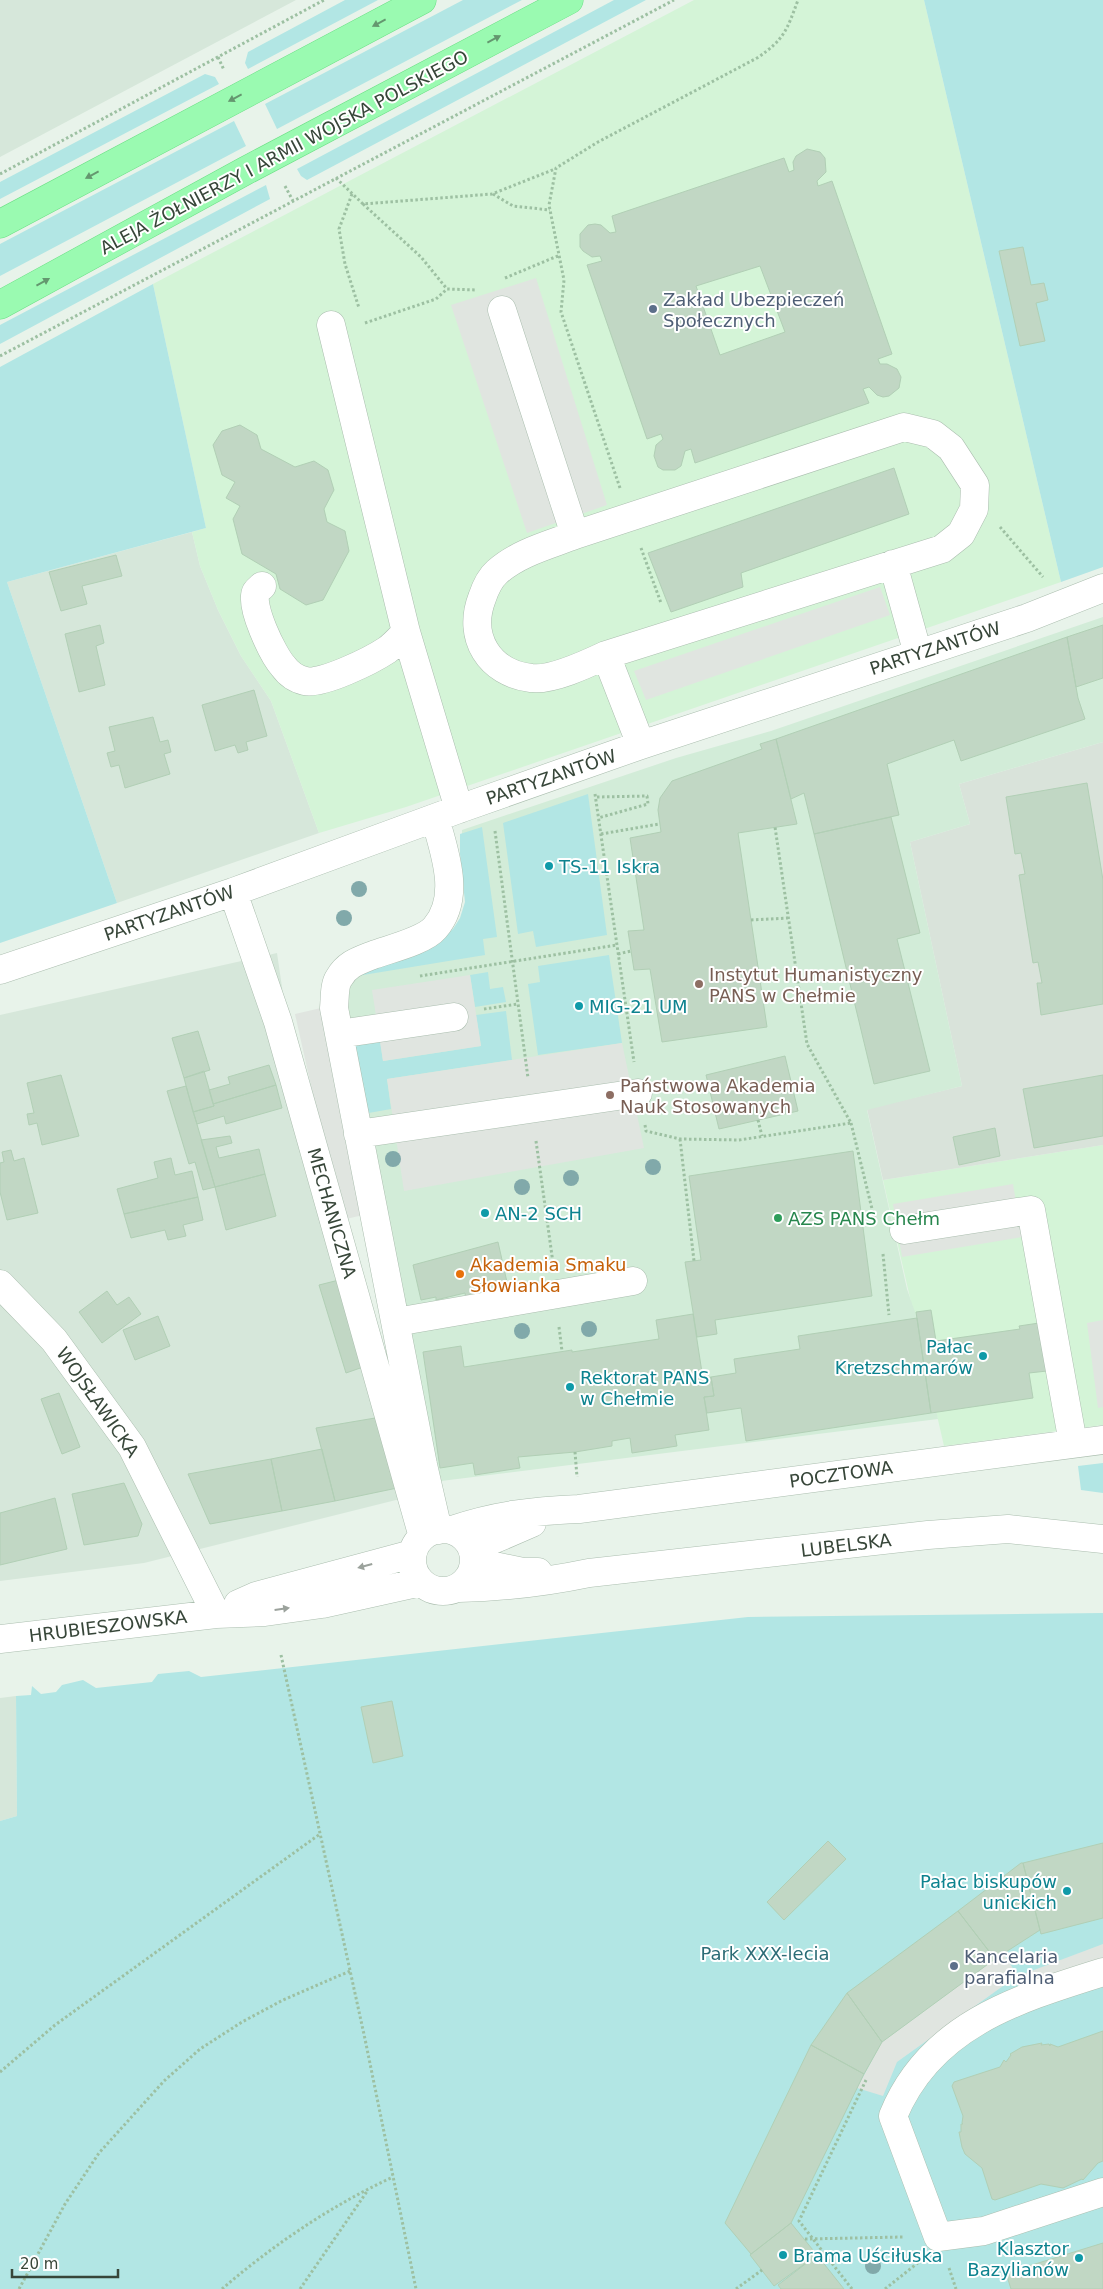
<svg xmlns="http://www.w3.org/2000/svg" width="1103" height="2289" viewBox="0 0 1103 2289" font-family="'DejaVu Sans',sans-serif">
  <rect width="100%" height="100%" fill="#e8f3ea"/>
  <path fill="#d6e7da" d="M0 0H296L0 157Z
    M192 532 200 566 218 610 241 656 271 701 319 833 117 903 7 582Z
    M277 953 288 1028 416 1495 144 1563 0 1581V1015Z
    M16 1696 17 1816 0 1821V1698Z"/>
  <path fill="#d4f4d7" d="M694 0H924L1061 582 406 807 319 833 271 701 241 656 218 610 200 566 192 532 206 528 153 284Z
    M1103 1145V1425L944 1446 883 1180Z"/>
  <path fill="#d9e3da" d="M1103 742V1145L883 1180 867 1109 962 1086 910 842 970 824 959 784Z"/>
  <path fill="#d2ecd8" d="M1103 617V742L959 784 970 824 910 842 962 1086 867 1110 907 1289 917 1318 938 1419 433 1482 346 1028 347 988 355 974 430 952 459 928 467 906 462 859V830L676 758 771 731Z"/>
  <path fill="#b2e6e4" d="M345 0H378L248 69 245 63 248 52Z
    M463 0H522L277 129 265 104Z
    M614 0H646L307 180 301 176 297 169Z
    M924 0H1103V567L1061 582Z
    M205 74 215 77 219 84 0 199V182Z
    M234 121 246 146 0 276V244Z
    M266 185 270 199 0 344V325Z
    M153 284 206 528 7 582 117 903 0 943V367Z
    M588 794 607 935 536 947 533 931 518 934 503 823Z
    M482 827 497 937 483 939 485 955 357 976 441 939 453 929 460 918 465 902 460 854V834Z
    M609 955 622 1043 538 1055 528 984 540 982 538 966Z
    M488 972 490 989 503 987 506 1002 475 1007 470 975Z
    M506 1011 512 1060 387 1079 391 1109 363 1114 350 1036 379 1033 383 1061 481 1046 476 1015Z
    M1103 1463V1493L1081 1490 1078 1466Z
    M1103 1613V2289H0V1821L17 1816 16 1696 31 1695 32 1686 41 1694 56 1692 62 1685 83 1680 96 1688 152 1682 158 1674 189 1671 201 1677 748 1617Z"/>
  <path fill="#e0e5e0" d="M536 278 607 505 527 533 451 305Z
    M880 587 890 615 646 700 634 671Z
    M470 975 481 1046 383 1061 372 990Z
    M321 1008 368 1214 341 1220 295 1014Z
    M622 1043 644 1148 404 1191 387 1079Z
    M1013 1184 1022 1237 902 1257 893 1204Z
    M1103 1320V1407L1098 1408 1087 1323Z
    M1103 1944V1970L1026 1998 1017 1976 897 2062 883 2096 857 2088 882 2042 1003 1953 1018 1976Z"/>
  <path fill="#c1d7c4" stroke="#b1cfb5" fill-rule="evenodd" d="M807 149 820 152 825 158 826 172 817 181 818 186 832 181 892 354 878 359 880 364H887L897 369 901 377 899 388 889 396 883 397 877 395 869 387 863 389 869 403 695 463 691 449 685 451 681 466 675 470H663L658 467 654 456 656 445 663 439 661 434 647 439 587 265 602 261 600 256 592 257 583 251 580 247V234L588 225 595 224 601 225 610 233 616 232 612 216 784 158 789 172 794 170 793 162 796 156ZM760 266 785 332 720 355 696 286Z
    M1023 247 1031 285 1044 283 1048 300 1036 303 1045 341 1020 346 999 251Z
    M240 425 257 435 261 449 295 467 314 461 328 470 334 490 324 509 327 522 345 531 349 551 323 600 306 605 280 589 276 574 242 554 233 519 240 506 226 498 235 482 222 475 213 445 222 431Z
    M894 468 909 514 741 573 743 587 671 612 648 553Z
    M116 555 122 576 82 586 87 604 61 611 49 572Z
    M100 625 104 643 96 646 105 685 79 692 65 634Z
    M1103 625V678L1076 687 1067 637Z
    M1067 637 1078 698 1085 719 961 761 954 740 887 764 899 815 814 834 804 793 791 799 776 739Z
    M254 690 267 736 246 742 248 750 238 753 235 745 215 751 202 705Z
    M153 717 160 742 168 740 171 752 164 754 170 774 125 788 119 765 111 767 107 753 115 751 109 727Z
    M776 739 797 824 738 833 767 1027 662 1042 650 969 634 970 628 931 644 930 630 838 661 832 658 810 660 798 672 781 762 749 760 744Z
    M1087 783 1103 880V1004L1041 1015 1037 983H1042L1038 962 1033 963 1019 875 1025 874 1021 853 1015 854 1006 797Z
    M891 817 920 933 897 939 930 1071 874 1084 814 834Z
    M198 1031 210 1070 184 1078 172 1038Z
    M785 1056 798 1111 719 1129 706 1075Z
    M269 1065 276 1085 213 1104 209 1090 230 1084 228 1077Z
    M204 1071 214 1106 193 1112 184 1078Z
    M61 1075 79 1136 42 1145 37 1123 29 1125 27 1114 34 1113 27 1083Z
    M1103 1075V1136L1034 1148 1023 1089Z
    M276 1085 282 1108 226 1124 224 1116 197 1124 193 1112 214 1106 213 1104Z
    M186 1086 215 1187 203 1190 195 1162 189 1164 167 1091Z
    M995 1128 1000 1156 959 1165 953 1137Z
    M230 1136 232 1143 216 1147 219 1158 259 1149 265 1174 215 1187 201 1140Z
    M11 1150 14 1161 24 1158 38 1213 7 1220 0 1192V1163L4 1162 2 1152Z
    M853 1151 872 1296 715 1320 717 1334 697 1337 685 1262 701 1260 689 1176Z
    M171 1158 175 1175 192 1171 198 1197 124 1214 117 1189 158 1178 154 1162Z
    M265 1174 276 1216 226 1230 215 1187Z
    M198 1197 203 1220 183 1225 186 1236 168 1240 165 1230 131 1238 124 1214Z
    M498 1242 507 1282 479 1289 481 1296 466 1299 465 1293 436 1300V1297L421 1300 413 1265Z
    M339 1280 366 1366 346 1373 319 1285Z
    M107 1291 117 1305 129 1297 141 1314 102 1343 79 1312Z
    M931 1310 936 1341 1020 1329 1019 1326 1039 1323 1047 1371 1029 1373 1033 1398 931 1413 916 1312Z
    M693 1314 703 1379 711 1377 714 1396 704 1397 709 1430 675 1435 677 1446 632 1453 630 1438 612 1441V1446L575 1452 518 1457 520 1468 475 1475 473 1463 440 1468 423 1352 461 1346 464 1367 572 1350V1352L659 1339 656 1320Z
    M158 1316 170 1346 135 1360 123 1330Z
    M917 1318 931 1413 746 1441 741 1408 707 1413 704 1397 714 1396 711 1377 736 1373 734 1359 800 1349 798 1336Z
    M59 1393 80 1447 62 1454 41 1399Z
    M381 1417 402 1487 335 1501 316 1428Z
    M322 1449 335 1501 282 1511 271 1459Z
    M271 1459 282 1511 210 1524 188 1474Z
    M124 1483 142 1524 138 1536 84 1545 72 1494Z
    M55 1498 67 1549 0 1565V1513Z
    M392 1701 403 1756 373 1763 361 1707Z
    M828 1841 846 1859 784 1920 767 1902Z
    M1103 1843V1918L1041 1934 1023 1863Z
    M1021 1863H1023L1040 1930 995 1959 958 1911Z
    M958 1911 995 1959 882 2042 847 1993Z
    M847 1993 882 2042 864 2074 811 2045Z
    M1103 2031V2161L1098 2163 1083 2180 1082 2179 1063 2188 1041 2184 995 2200 992 2199 982 2168 965 2154 962 2147 959 2132H961V2124H963L962 2123 963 2116 952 2086 954 2082 1000 2067 1004 2060 1006 2062 1011 2055 1010 2054 1022 2047 1042 2043 1041 2045 1049 2044 1050 2046V2044L1058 2047Z
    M811 2045 864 2074 791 2223 751 2254 725 2223Z
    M791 2223 817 2255 774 2286 750 2255Z
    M1103 2243V2289H1011L1006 2273Z
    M817 2255 844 2289H781L778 2285Z"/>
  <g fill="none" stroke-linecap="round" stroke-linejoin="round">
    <g stroke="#abbeaf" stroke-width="29">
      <path id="minor" d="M502 310 575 535C549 545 518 553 497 572 489 579 485 589 482 598 467 637 489 673 531 678 551 681 587 664 606 655L942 549 961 534 974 509 975 485 951 448 933 434 904 427 575 535
        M331 325 406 632 459 809
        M893 564 918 654
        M262 586C260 588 258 589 256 592 249 605 273 655 283 666 288 673 296 679 305 681 322 685 372 660 387 650 394 645 400 638 406 632
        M606 655 641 745
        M435 818C444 851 462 897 435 928 424 941 389 949 373 955 358 961 347 964 339 978 334 985 335 999 334 1008L423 1465 438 1530
        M233 892 278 1022 421 1530
        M0 970 233 892 459 809 641 745 1027 618 1103 588
        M339 1034 454 1017
        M358 1134 638 1093
        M904 1230 1031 1210 1073 1443
        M0 1284 54 1340 132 1447 216 1614
        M396 1322 633 1281
        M412 1560a31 31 0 1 1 62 0a31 31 0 1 1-62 0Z
        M452 1530C496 1515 533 1511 579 1509L1103 1440
        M474 1552 488 1542 532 1523
        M475 1562 523 1572H538
        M459 1588C503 1587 546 1582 589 1573L928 1535 1008 1529 1103 1539
        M238 1604 256 1596 412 1554
        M0 1639 216 1614 265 1612 322 1604 421 1582
        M1103 1972C1017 1999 930 2025 893 2116L938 2237 984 2231 1103 2192"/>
    </g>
    <g stroke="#6adf84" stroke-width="29">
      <path id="major" d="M0 224 422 0
        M0 305 245 171 569 0"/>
    </g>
    <path stroke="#9dc0a2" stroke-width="3" stroke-dasharray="2.5 2.5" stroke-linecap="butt" d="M218 57 224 70
      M0 174 324 0
      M336 178 363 204 492 194 555 169
      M285 186 293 201
      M352 194 339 229 345 264 359 308
      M493 194 513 206 550 210
      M363 204 421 257 447 289 477 290
      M505 278 560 255
      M365 323 436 299 447 289
      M0 356 674 0
      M620 488 561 312 564 280 549 205 556 168 598 142 757 58C784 40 787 30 798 0
      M1000 527 1043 577
      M641 548 661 603
      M595 794 634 1062
      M597 797 647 796 648 804 598 818
      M495 831 528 1078
      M601 834 659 824
      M751 920 788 918
      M618 954 631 951
      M420 976 617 945
      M484 1009 518 1004
      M758 1120 762 1136
      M851 1123 874 1217
      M645 1125 646 1131 680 1139 739 1140 851 1123 807 1044 775 827
      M680 1139 694 1261
      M536 1141 553 1263
      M883 1254 889 1315
      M559 1327 562 1351
      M575 1452 577 1477
      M281 1655 365 2039 416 2289
      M0 2072 55 2025 320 1834
      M805 2239 903 2237
      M949 2268 956 2289
      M19 2289 65 2204 99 2153 164 2081 200 2049 242 2022 283 2000 350 1971
      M222 2289C273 2245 332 2205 393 2177
      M300 2289 368 2190
      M736 2289 762 2270
      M852 2289 799 2221 866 2080
      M885 2289 919 2262"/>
    <use href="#minor" stroke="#fff" stroke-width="28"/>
    <use href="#major" stroke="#9afab1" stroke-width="28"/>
  </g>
  <g fill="#81a9aa">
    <circle cx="359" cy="889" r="8"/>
    <circle cx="344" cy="918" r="8"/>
    <circle cx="393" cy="1159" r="8"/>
    <circle cx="653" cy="1167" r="8"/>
    <circle cx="571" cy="1178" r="8"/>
    <circle cx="522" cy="1187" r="8"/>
    <circle cx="589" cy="1329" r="8"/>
    <circle cx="522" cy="1331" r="8"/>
    <circle cx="873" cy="2266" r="8"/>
  </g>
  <defs><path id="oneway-solid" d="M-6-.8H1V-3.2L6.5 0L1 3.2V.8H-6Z" transform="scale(1.25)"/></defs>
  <g fill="#64976f">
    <use href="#oneway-solid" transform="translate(379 23) rotate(152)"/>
    <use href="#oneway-solid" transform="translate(494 39) rotate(-28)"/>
    <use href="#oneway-solid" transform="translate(235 98) rotate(152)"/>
    <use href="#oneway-solid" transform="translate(92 175) rotate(152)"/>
    <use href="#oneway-solid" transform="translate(43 282) rotate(-29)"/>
  </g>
  <g fill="#9ba29c">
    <use href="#oneway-solid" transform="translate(365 1566) rotate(165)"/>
    <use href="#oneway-solid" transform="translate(282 1609) rotate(-8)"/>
  </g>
  <g fill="#5c6f8a" stroke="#fff" stroke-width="2">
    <circle cx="653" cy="309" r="5"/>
    <circle cx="954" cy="1966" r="5"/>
  </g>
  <g fill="#0f9aa8" stroke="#fff" stroke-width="2">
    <circle cx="549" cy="866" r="5"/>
    <circle cx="579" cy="1006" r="5"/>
    <circle cx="485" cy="1213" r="5"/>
    <circle cx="983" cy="1356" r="5"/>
    <circle cx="570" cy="1387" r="5"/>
    <circle cx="1067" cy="1891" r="5"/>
    <circle cx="783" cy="2255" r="5"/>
    <circle cx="1079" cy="2258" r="5"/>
  </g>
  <g fill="#8d6e63" stroke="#fff" stroke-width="2">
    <circle cx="699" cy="984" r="5"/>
    <circle cx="610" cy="1095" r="5"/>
  </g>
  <circle fill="#2e9e5b" stroke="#fff" stroke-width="2" cx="778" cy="1218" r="5"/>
  <circle fill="#e8710a" stroke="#fff" stroke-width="2" cx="460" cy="1274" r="5"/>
  <g text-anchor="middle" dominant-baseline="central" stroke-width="4" stroke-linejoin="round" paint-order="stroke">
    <g font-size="18" fill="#374639" stroke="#fff">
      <text transform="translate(284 152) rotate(-28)">ALEJA ŻOŁNIERZY I ARMII WOJSKA POLSKIEGO</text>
      <text transform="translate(935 648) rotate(-18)">PARTYZANTÓW</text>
      <text transform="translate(551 777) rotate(-19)">PARTYZANTÓW</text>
      <text transform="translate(169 913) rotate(-19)">PARTYZANTÓW</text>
      <text transform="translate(332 1213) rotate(74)">MECHANICZNA</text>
      <text transform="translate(98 1402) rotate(55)">WOJSŁAWICKA</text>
      <text transform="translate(841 1474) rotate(-8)">POCZTOWA</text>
      <text transform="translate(846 1545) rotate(-7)">LUBELSKA</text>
      <text transform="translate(108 1626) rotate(-7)">HRUBIESZOWSKA</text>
    </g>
    <g font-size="18" fill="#4e5e75" stroke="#fff" text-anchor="start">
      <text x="663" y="299">Zakład Ubezpieczeń<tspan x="663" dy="21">Społecznych</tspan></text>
      <text x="964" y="1956">Kancelaria<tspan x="964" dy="21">parafialna</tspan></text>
    </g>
    <g font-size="18" fill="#0d838f" stroke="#fff" text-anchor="start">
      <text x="559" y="866">TS-11 Iskra</text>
      <text x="589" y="1006">MIG-21 UM</text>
      <text x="495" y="1213">AN-2 SCH</text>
      <text x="973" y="1346" text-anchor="end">Pałac<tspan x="973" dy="21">Kretzschmarów</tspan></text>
      <text x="580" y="1377">Rektorat PANS<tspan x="580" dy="21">w Chełmie</tspan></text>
      <text x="1057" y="1881" text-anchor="end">Pałac biskupów<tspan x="1057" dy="21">unickich</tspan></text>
      <text x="1069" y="2248" text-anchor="end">Klasztor<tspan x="1069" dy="21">Bazylianów</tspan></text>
      <text x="793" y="2255">Brama Uściłuska</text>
    </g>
    <g font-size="18" fill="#785e54" stroke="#fff" text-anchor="start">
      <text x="709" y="974">Instytut Humanistyczny<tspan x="709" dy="21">PANS w Chełmie</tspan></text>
      <text x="620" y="1085">Państwowa Akademia<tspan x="620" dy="21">Nauk Stosowanych</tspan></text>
    </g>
    <g font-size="18" fill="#27864d" stroke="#fff" text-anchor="start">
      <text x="788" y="1218">AZS PANS Chełm</text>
    </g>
    <g font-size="18" fill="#c56008" stroke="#fff" text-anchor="start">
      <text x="470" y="1264">Akademia Smaku<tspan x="470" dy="21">Słowianka</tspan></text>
    </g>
    <g font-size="18" fill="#2c6c76" stroke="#fff">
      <text x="765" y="1953">Park XXX-lecia</text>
    </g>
  </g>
  <path d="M12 2269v8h106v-8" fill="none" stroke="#374639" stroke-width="2.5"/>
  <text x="20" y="2269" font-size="15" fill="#374639" stroke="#ffffff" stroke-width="4" paint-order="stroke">20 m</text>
</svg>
